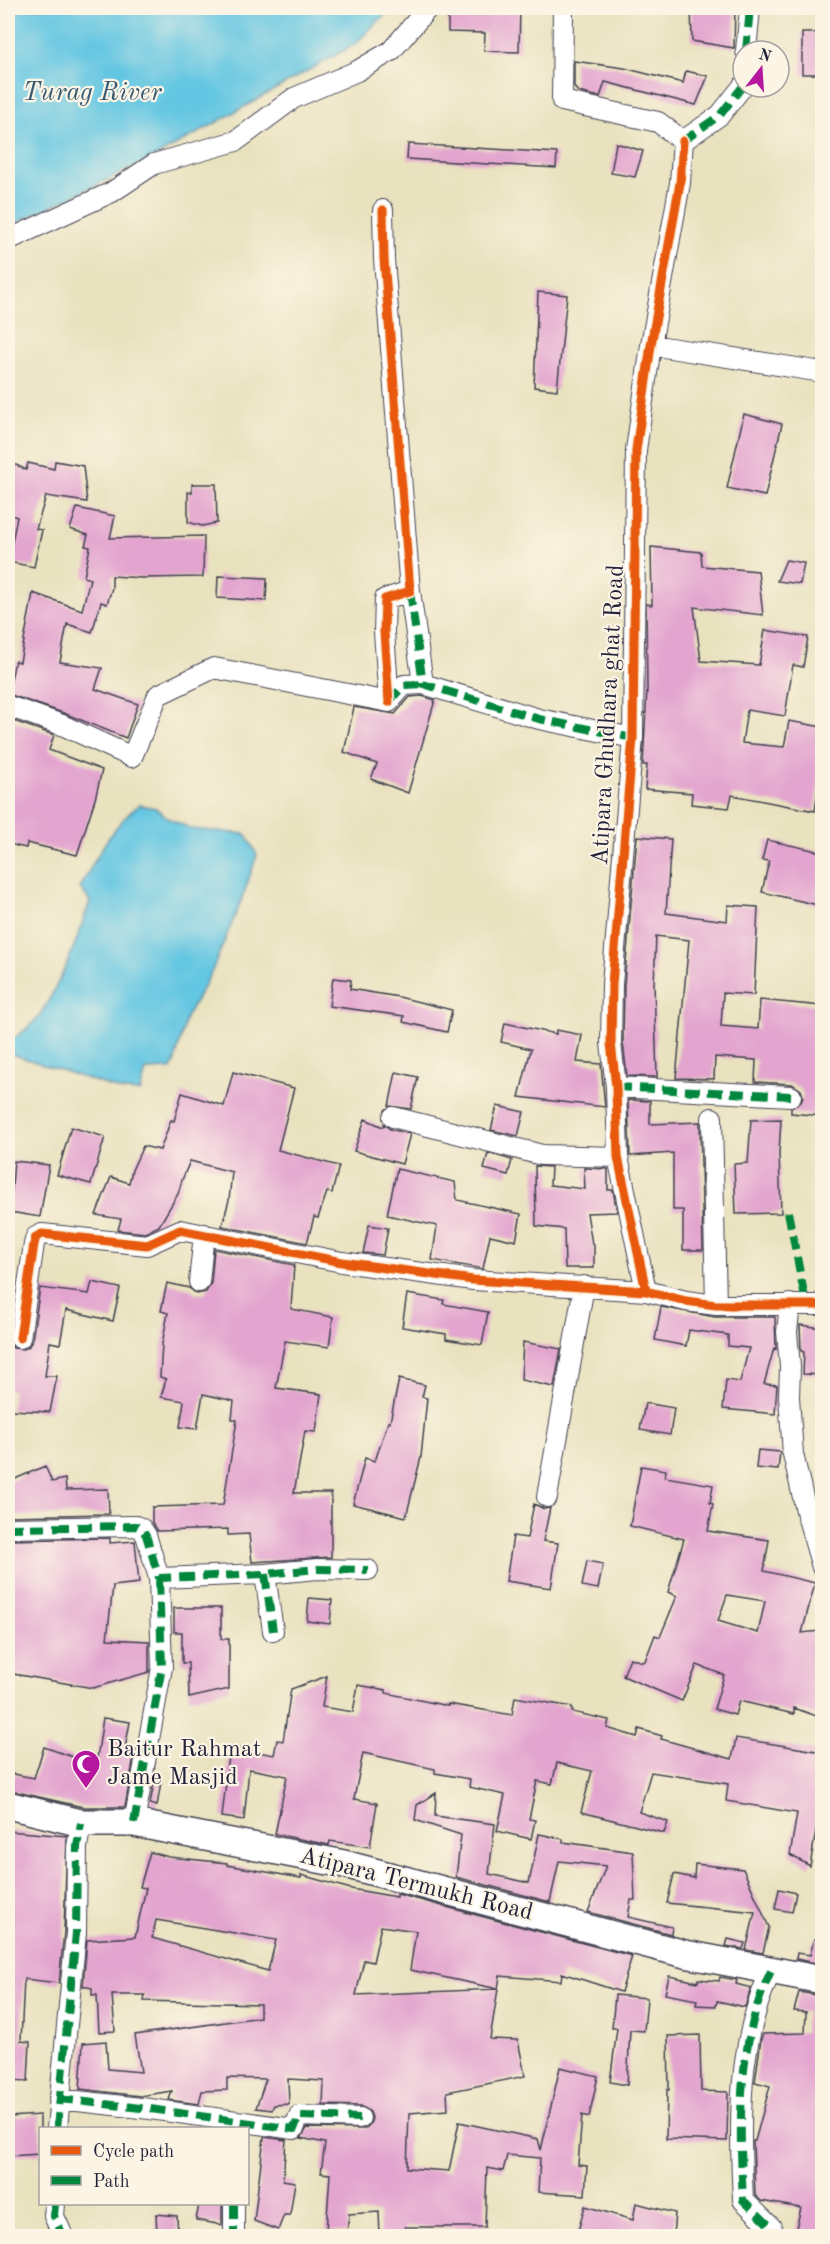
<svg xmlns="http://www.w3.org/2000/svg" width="830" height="2244" viewBox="0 0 830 2244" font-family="'Old Standard TT',serif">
  <rect width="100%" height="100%" fill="#fcf5e5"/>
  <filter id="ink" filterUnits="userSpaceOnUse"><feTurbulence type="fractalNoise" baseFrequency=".0167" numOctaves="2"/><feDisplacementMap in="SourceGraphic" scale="12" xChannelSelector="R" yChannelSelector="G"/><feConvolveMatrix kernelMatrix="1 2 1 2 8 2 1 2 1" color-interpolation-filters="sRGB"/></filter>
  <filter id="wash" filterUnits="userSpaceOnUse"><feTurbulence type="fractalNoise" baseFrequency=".008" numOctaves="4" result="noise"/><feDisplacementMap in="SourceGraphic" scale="24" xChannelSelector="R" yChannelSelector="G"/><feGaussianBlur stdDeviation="1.35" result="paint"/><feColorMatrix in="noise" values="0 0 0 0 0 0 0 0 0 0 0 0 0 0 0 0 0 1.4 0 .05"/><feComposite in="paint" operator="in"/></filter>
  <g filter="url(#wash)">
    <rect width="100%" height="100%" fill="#e9e2bf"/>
    <path fill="#64c6e2" stroke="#43748e" stroke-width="1.5" d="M17 8H392L354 45 155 157 8 227V16Z
      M139 805 156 808 168 818 192 829 246 834 257 855 242 899 212 971 186 1018 175 1061 171 1069 146 1070 140 1092 124 1091 8 1053V1044C17 1035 32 1026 39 1016 62 982 77 940 90 901L80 888C96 858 111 826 139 805Z"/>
    <g id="blocks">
      <path fill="#e3a5cf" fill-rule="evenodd" d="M448 8H520L519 52 484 51 485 33 448 32Z
        M691 8H735L734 48 692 41Z
        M802 33H822V74H802Z
        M574 61 624 68 683 83 686 71 708 76 696 105 605 82 600 97 578 92 574 87Z
        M616 143 643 151 635 177 611 173Z
        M408 144 557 153 556 168 407 159Z
        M538 292 567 295 557 390 534 387Z
        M744 414 782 424 765 496 727 488Z
        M8 461 26 470 28 463 54 469 55 461 83 466 87 502 46 496 36 529 42 530 34 567 8 562 17 517 8 514Z
        M192 484H216L217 523 202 526 188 522V492L192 493Z
        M77 508 115 516 110 538 204 536 203 577 142 578 112 576V588L107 604 101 602 92 632 67 624 60 662 102 668 95 689 138 704 126 738 66 714 8 694 15 661 20 662 33 593 82 610 90 579 84 577 90 547 85 546 88 535 70 529Z
        M651 547 701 552 702 566 758 571 763 615 694 607 701 661 759 665 765 630 808 637 803 667 793 665 785 716 747 710 742 743 784 747 789 721 822 727V760L815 811 732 795 729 808 691 804 692 793 645 789 647 765H643L647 689 646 604 652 605Z
        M786 560 804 563 800 584 777 581Z
        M218 576 267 578 266 601 217 598Z
        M422 696 435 700 408 793 371 779 377 764 344 752 354 707 395 714 410 697Z
        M8 719 54 735 49 750 102 770 95 799 77 855 27 843 26 848 8 844Z
        M637 836 671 839 666 913 727 921 728 905 758 907 754 995 723 993 721 1026 758 1029 760 1000 822 1006 821 1064H822V1116L791 1113V1108L801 1102 803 1096 801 1090 792 1084 755 1082 756 1060 715 1057 714 1079 676 1078 689 940 656 936 654 984 657 1077 627 1076 623 1042 624 985Z
        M767 840 822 852V906L762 892 769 861 762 860Z
        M333 978 351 980 350 989 399 997 452 1010 447 1032 403 1022 404 1016 329 1006Z
        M505 1023 556 1034V1030L582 1035 577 1062 601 1064 605 1107 519 1097 531 1049 501 1042Z
        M233 1072 294 1088 278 1150 339 1166 332 1193 327 1192 318 1218 314 1217 307 1243 222 1226 229 1200 232 1172 190 1161 182 1180 178 1194 159 1226 145 1233 118 1230 121 1219 96 1215 111 1177 129 1183 132 1170 143 1146 160 1150 171 1120 174 1121 182 1093 224 1106Z
        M396 1072 418 1077 411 1109 389 1106Z
        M628 1100 650 1101V1124L700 1122 703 1250H683V1210H673V1153L630 1156Z
        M497 1106 524 1112 518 1136 491 1130Z
        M365 1119 383 1127 384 1124 390 1129 410 1134 402 1164 354 1151Z
        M781 1119 779 1153 781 1213 736 1214 734 1164 748 1163 751 1120Z
        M71 1127 105 1137 91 1184 57 1175Z
        M488 1153 512 1160 508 1175 484 1169Z
        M14 1161 49 1165 40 1217 10 1212Z
        M535 1166 551 1167 550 1185 585 1189 584 1168 608 1169V1190H613L617 1212 587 1213 592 1244H594V1268H565L564 1229 536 1226Z
        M397 1169 455 1182 457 1200 521 1214 516 1241 490 1235 483 1269 432 1260 437 1226 387 1215Z
        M369 1225 388 1228 383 1255 363 1253Z
        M214 1249 294 1265 291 1309 333 1317 329 1347 285 1341 276 1388 321 1394 316 1432 305 1431 294 1493H331V1557L252 1562 249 1534 228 1535V1529L157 1531 152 1522V1507L223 1505 237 1420 232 1419 234 1401 203 1394 197 1429 180 1427 184 1401 161 1397 166 1379 160 1377 162 1344 168 1313 161 1311 167 1283 189 1288 197 1294 206 1292 211 1283Z
        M92 1282 120 1288 113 1321 66 1310 60 1344 50 1342 45 1376H57L50 1412 11 1410 13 1390 8 1389V1304L13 1305 9 1342 13 1348 24 1349 29 1346 32 1340 40 1288 89 1294Z
        M407 1294 444 1300 443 1304 488 1312 482 1345 446 1339V1334L402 1327Z
        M661 1307 715 1317H775L776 1349 774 1348 764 1384 777 1385 775 1414 723 1409 726 1380 740 1382 749 1348 728 1346V1335L689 1330 686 1346 655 1340Z
        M800 1325 822 1328V1375L803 1374 804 1352 801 1351Z
        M523 1342 561 1349 554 1387 521 1380Z
        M399 1379 425 1385 422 1397 427 1398 421 1457 406 1517 353 1504 365 1458 375 1461 388 1422H390Z
        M645 1403 674 1408 670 1435 640 1430Z
        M758 1450 780 1452 778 1470 756 1468Z
        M45 1466 52 1482 65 1479 66 1490 108 1489 109 1514 8 1516V1482Z
        M641 1466 666 1470 665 1477 713 1485 710 1503 713 1504 708 1531 769 1540 764 1571 815 1583 802 1633 820 1631 822 1648V1718L794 1708V1714L739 1701 735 1715 714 1709 724 1675 697 1665 682 1701 623 1676 630 1658 642 1662 645 1661 655 1635 660 1637 677 1596 668 1592 684 1539 630 1526ZM727 1595 765 1601 758 1633 718 1621Z
        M534 1504 544 1509 550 1508 543 1541 558 1543 551 1588 506 1581 513 1536 527 1538Z
        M110 1538V1543L135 1541 139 1583 113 1586 107 1639 149 1641V1672L93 1688 8 1673V1540Z
        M587 1561 603 1564 598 1589 582 1586Z
        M309 1598 332 1600 330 1624 307 1621Z
        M174 1608H221V1639H229V1689L189 1698 188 1663H182V1632H174Z
        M327 1676 322 1707 353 1712 358 1685 386 1690V1693L448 1706V1704L512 1715 515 1697 572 1707V1712L609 1720 607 1728 637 1737 639 1729 662 1736 661 1739 732 1759 736 1738 822 1752V1819L818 1818 810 1866 790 1855 797 1813 726 1801 728 1784 651 1772 639 1812 668 1822 664 1833 581 1812 592 1771 557 1763 552 1784 537 1781 529 1819 535 1820 531 1839 497 1831 505 1795 469 1787 470 1779 435 1773V1769L363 1753 354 1799 377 1803 370 1847 330 1841 329 1845 275 1834 287 1776 249 1769 244 1820 222 1817 230 1747 274 1755 277 1740 283 1741 291 1689Z
        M103 1718 130 1722 125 1749 135 1751 125 1807H83L8 1790V1773L34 1778 44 1747 96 1765Z
        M154 1782H161L157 1806 150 1804Z
        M436 1793 435 1816 495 1824 489 1874 529 1883 539 1834 563 1839V1842L633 1852 635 1900H631L628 1917 672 1927 671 1934 588 1912 606 1866 559 1861 550 1902 456 1877 461 1835 415 1820 417 1805Z
        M8 1831 67 1836 64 1932 59 1983 24 1979 21 2041 30 2042 28 2081 8 2080Z
        M150 1852 169 1857 227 1863V1865L301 1878V1875L351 1889 397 1897V1894L632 1956 621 1992 562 1973 561 1981 500 1976 498 1989 410 1970 416 1931 381 1926 373 1962 364 1960 356 1995 498 1989 490 2039 518 2040 525 2076 447 2092 448 2110 409 2113 407 2168 449 2171 459 2122 538 2139 541 2150 560 2067 598 2076 589 2117 582 2115 578 2165 587 2166 585 2195 538 2192 540 2158 507 2155 503 2171 487 2168 485 2227H405L406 2236H380L379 2212 349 2214 347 2233 326 2231 330 2174 321 2173 325 2143 301 2138 307 2128 365 2129 370 2124 372 2118 370 2112 361 2106 323 2105 324 2081 288 2079 289 2104 274 2105 272 2110 256 2108 266 2079 227 2078V2090L202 2091 199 2104 169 2100 172 2091 140 2096 80 2089 83 2043 106 2041 108 2069 141 2072 135 2035 260 2017V2004L144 2001 145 1995H112L115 2031 99 2032 97 1995H92V1988L83 1986 87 1940 135 1937 146 1888 140 1887ZM156 1920 276 1940 268 1971 152 1938Z
        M695 1864 743 1869 769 1927 763 1953 746 1950 755 1912 667 1903 674 1874 694 1878Z
        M779 1889 796 1893 792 1912 775 1909Z
        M728 1939 745 1943 743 1949 726 1946Z
        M814 1939 822 1940 821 1964 796 1959 797 1953 810 1955Z
        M669 1976 698 1982V1979L719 1981 720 1977 737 1980 736 1984 751 1988 745 2007 717 2001 716 2006 696 2005 697 2000 665 1994Z
        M799 1992 816 1995V1999L822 2000V2236H794L801 2208 761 2201 755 2195 753 2141H755L770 2086 755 2082 761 2039 763 2034 805 2033 806 2012 794 2011Z
        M615 1995 647 1998 644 2031 630 2030 627 2085 610 2082 617 2028H612Z
        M700 2035 701 2091 728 2092 727 2141 666 2139 667 2090H669L668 2036Z
        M40 2115V2154L8 2156V2117Z
        M264 2137 286 2140 283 2180 295 2182 290 2215H284L278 2230 254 2221Z
        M636 2203 675 2213 673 2236H595L578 2231 585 2206 633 2220Z
        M199 2204H222V2225L196 2220Z
        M156 2214 177 2216 178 2236H157Z"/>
    </g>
  </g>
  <g filter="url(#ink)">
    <use href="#blocks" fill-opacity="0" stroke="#403f4f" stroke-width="1.5"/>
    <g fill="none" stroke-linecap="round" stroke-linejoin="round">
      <g stroke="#403f4f" stroke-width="22">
        <path id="minor" d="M563 8 562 101 658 122 683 141
          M746 51 750 8
          M683 141 720 115 743 86
          M383 210 384 259 410 591 385 599 384 632 389 702
          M8 240 112 192 154 164 236 141 294 98 357 71 391 51 428 8
          M651 345 822 372
          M410 591 423 684 539 719 633 738
          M389 702 404 685 423 684
          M8 706 62 725 132 757 158 695 214 668 389 702
          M616 1087 791 1096
          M393 1117 542 1155 618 1157
          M712 1118 716 1305
          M199 1282 204 1234
          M646 1291 618 1157 616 1087 611 1043 612 984 633 738 636 450 651 345 680 183 683 141
          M790 1304 787 1332 790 1367 789 1397 793 1454 807 1515 822 1567
          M20 1338 34 1244 36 1237 42 1234 147 1245 180 1230 342 1262 473 1280 646 1291 686 1301 716 1305H819L822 1302
          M547 1497 584 1286
          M8 1528 136 1526 142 1529 146 1535 159 1578 265 1574 317 1569 368 1570
          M265 1574 273 1631
          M134 1823 162 1667 159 1578
          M771 1971C737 2042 739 2122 743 2200L771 2227 772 2236
          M59 2099 150 2109 294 2129 299 2116 360 2118
          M57 2128 76 1933 77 1847 81 1823
          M55 2204 54 2216 63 2236
          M234 2204V2236"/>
      </g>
      <g stroke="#403f4f" stroke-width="30">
        <path id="secondary" d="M8 1805 81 1823H134L344 1864 685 1954 822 1980"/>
      </g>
      <use href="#minor" stroke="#fff" stroke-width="20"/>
      <use href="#secondary" stroke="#fff" stroke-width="27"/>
      <path stroke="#00873e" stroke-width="8" stroke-dasharray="15 8" stroke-linecap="butt" d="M746 51 750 8
        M683 141 720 115 743 86
        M410 591 423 684 539 719 633 738
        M389 702 404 685 423 684
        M616 1087 791 1096
        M788 1212 806 1303
        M8 1528 136 1526 142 1529 146 1535 159 1578 265 1574 317 1569 368 1570
        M265 1574 273 1631
        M134 1823 162 1667 159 1578
        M771 1971C737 2042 739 2122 743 2200L771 2227 772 2236
        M59 2099 150 2109 294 2129 299 2116 360 2118
        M57 2128 76 1933 77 1847 81 1823
        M55 2204 54 2216 63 2236
        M234 2204V2236"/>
      <g stroke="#fcf5e5" stroke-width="13">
        <path id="cycleway" d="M383 210 384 259 410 591 385 599 384 632 389 702
          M646 1291 618 1157 616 1087 611 1043 612 984 633 738 636 450 651 345 680 183 683 141
          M20 1338 34 1244 36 1237 42 1234 147 1245 180 1230 342 1262 473 1280 646 1291 686 1301 716 1305H819L822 1302"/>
      </g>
      <use href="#cycleway" stroke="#e8590c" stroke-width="9"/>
    </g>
  </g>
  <defs>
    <g id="mosque-pin" transform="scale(1.5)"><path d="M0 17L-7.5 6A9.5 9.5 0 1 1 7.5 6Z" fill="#b5179e" stroke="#fcf5e5"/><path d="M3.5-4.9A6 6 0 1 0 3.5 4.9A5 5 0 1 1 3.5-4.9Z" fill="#fff"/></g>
  </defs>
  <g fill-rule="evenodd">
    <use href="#mosque-pin" x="86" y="1764"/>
  </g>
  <g text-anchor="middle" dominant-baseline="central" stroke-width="4.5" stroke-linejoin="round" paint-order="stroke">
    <g font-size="24" fill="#22223b" stroke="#fcf5e5">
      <text transform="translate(609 715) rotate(-87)">Atipara Ghudhara ghat Road</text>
      <text transform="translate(416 1885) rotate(14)">Atipara Termukh Road</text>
    </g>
    <g font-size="24" fill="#22223b" stroke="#fcf5e5" text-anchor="start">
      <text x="107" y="1750">Baitur Rahmat<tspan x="107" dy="28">Jame Masjid</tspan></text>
    </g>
    <g font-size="26" font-style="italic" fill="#395b75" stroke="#fcf5e5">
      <text x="92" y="93">Turag River</text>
    </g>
  </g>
  <rect width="830" height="2244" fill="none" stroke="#fcf5e5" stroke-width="30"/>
  <rect x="39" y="2127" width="210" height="78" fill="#fcf5e5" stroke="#a5a1a1" stroke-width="1.5"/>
  <rect x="51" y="2146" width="30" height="9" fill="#e8590c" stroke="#a5a1a1" stroke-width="1.5"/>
  <text x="93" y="2157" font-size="18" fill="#22223b">Cycle path</text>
  <rect x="51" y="2176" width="30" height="9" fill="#00873e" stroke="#a5a1a1" stroke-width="1.5"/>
  <text x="93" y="2187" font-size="18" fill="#22223b">Path</text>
  <g transform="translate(761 69) rotate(17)"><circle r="28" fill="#fcf5e5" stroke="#a5a1a1" stroke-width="1.5"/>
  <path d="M0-4.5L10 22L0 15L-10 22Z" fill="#b5179e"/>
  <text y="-9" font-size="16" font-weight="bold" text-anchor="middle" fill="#22223b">N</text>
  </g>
</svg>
